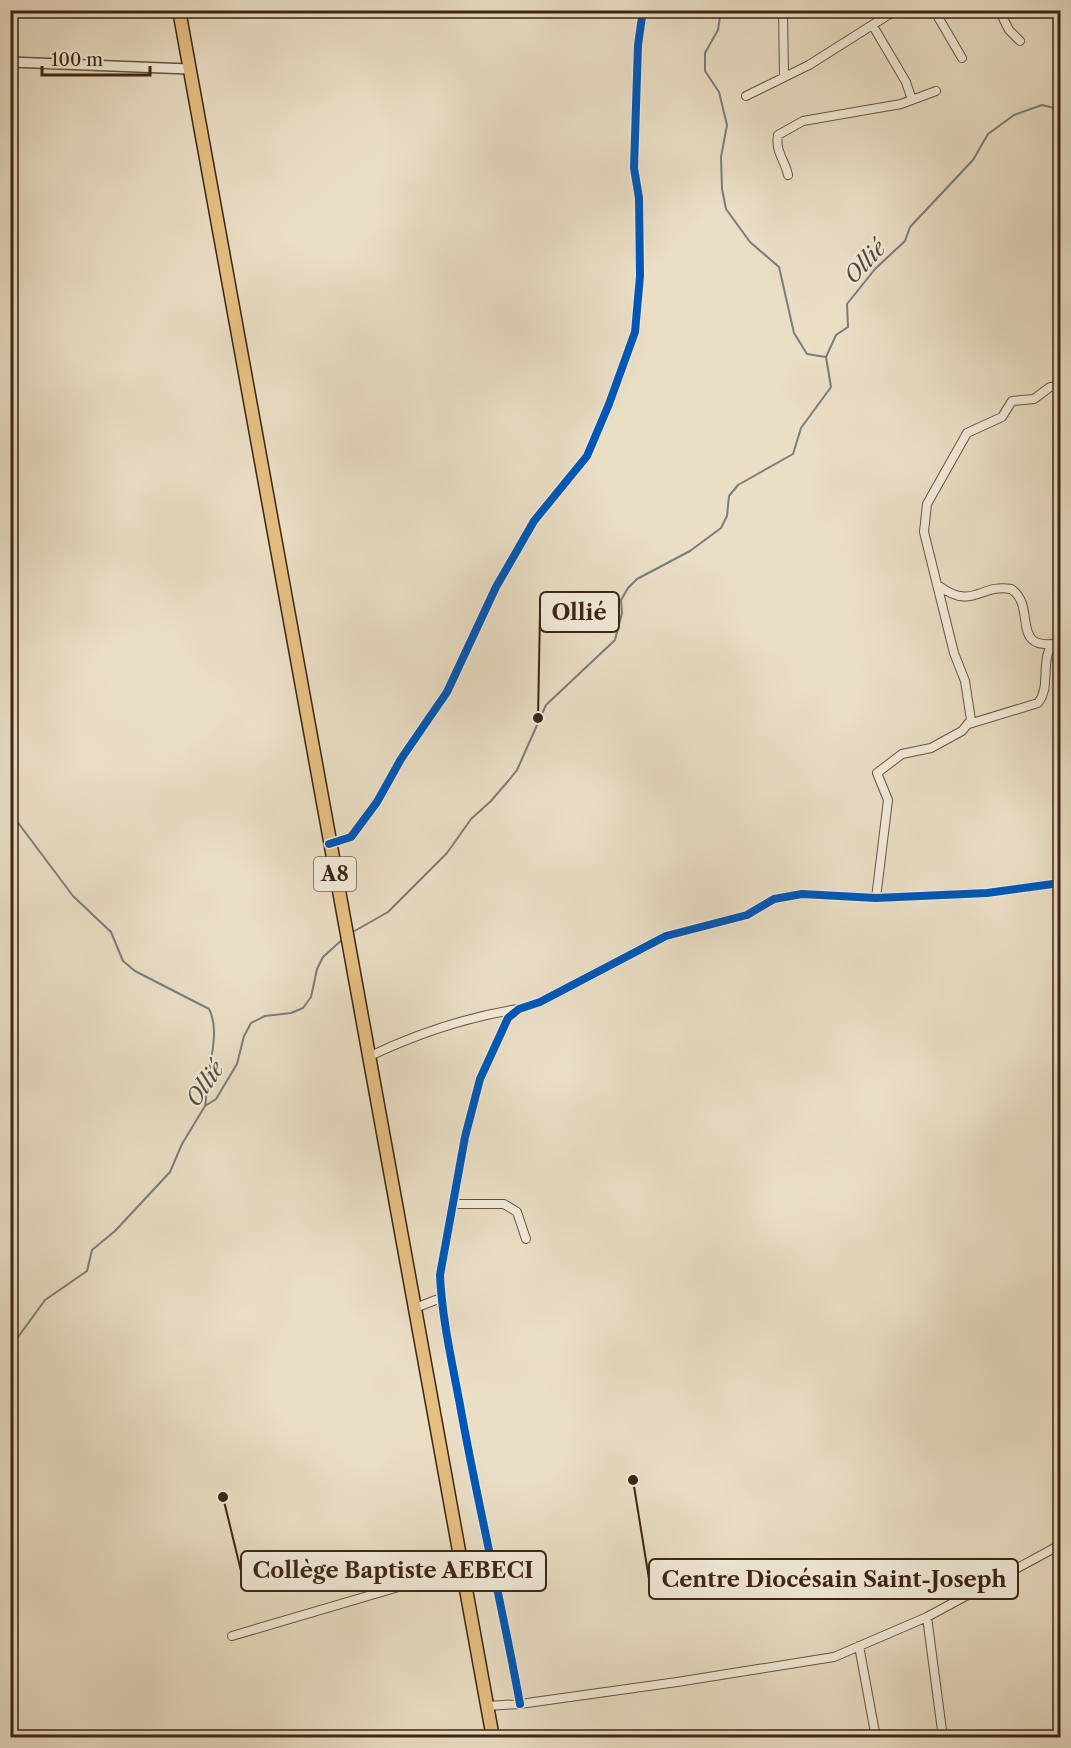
<svg xmlns="http://www.w3.org/2000/svg" width="1071" height="1748" viewBox="0 0 1071 1748" font-family="'Libre Caslon Text',serif">
  <rect width="100%" height="100%" fill="#eadec5"/>
  <filter id="stains"><feTurbulence type="fractalNoise" baseFrequency=".00333" numOctaves="4"/><feColorMatrix values="0 0 0 0 .2 0 0 0 0 .09 0 0 0 0 .02 0 0 0 .5 -.17"/></filter>
  <radialGradient id="worn" r=".72"><stop offset=".6" stop-color="#630" stop-opacity="0"/><stop offset="1" stop-color="#630" stop-opacity=".3"/></radialGradient>
  <g fill="none" stroke-linecap="round" stroke-linejoin="round">
    <path stroke="#777e7c" stroke-width="2" d="M721 10 718 30 705 53V71L719 92 727 125 721 157 722 189 726 209 750 242 779 267 794 333 807 354 826 357
      M10 812 73 896 111 932 123 961 135 971 209 1009C220 1030 210 1060 207 1083 205 1091 207 1098 205 1106
      M351 933 388 912 447 853 471 819 491 801 509 780 517 770 546 705 615 640 622 613 621 600 628 588 637 579 690 551 721 528 727 516 729 496 738 485 793 454 801 428 831 387 826 357 836 335 848 327 847 304 875 269 905 241 910 227 973 160 988 134 1014 115 1042 105 1054 108 1060 116
      M10 1348 45 1300 87 1271 92 1250 115 1231 170 1172 182 1144 205 1106 216 1099 237 1064 244 1036 251 1023 265 1016 291 1013 303 1008 311 997 317 969 323 957 344 938"/>
    <g stroke="#685341" stroke-width="10">
      <path id="minor" d="M783 10 784 76
        M934 10 962 58
        M999 10 1009 30 1020 41
        M873 26 906 82 912 100
        M746 96 809 65 896 10
        M788 175C785 160 775 152 778 135L803 121 901 104 936 91
        M939 586C973 611 981 583 1011 589 1038 606 1008 653 1060 643
        M969 724 1038 703C1050 688 1042 667 1049 650L1059 645
        M329 844 351 837 377 802 401 759 447 692 496 587 534 521 587 456 609 404 635 332 640 276 639 198 634 168 638 45 643 10
        M876 898 888 800 877 773 902 754 931 748 962 731 971 720 965 681 954 653 924 532 927 504 967 433 1002 417 1012 401 1034 399 1050 387H1060
        M368 1057C414 1035 467 1017 518 1009
        M454 1204H504L517 1212 526 1239
        M415 1308 441 1298
        M927 1617 943 1738
        M232 1636 463 1568
        M859 1646 876 1738
        M520 1704C502 1604 478 1506 460 1405 452 1362 442 1319 440 1275L465 1137 480 1079 508 1018 519 1009 540 1002 666 936 747 915 774 899 802 894 876 898 987 893 1060 883
        M487 1706 520 1704 677 1682 834 1657 927 1617 1060 1545"/>
    </g>
    <g stroke="#685341" stroke-width="12">
      <path id="tertiary" d="M10 62 189 69"/>
    </g>
    <g stroke="#3c2515" stroke-width="15">
      <path id="primary" d="M179 10 493 1738"/>
    </g>
    <use href="#minor" stroke="#f1ead9" stroke-width="8"/>
    <use href="#tertiary" stroke="#f1ead9" stroke-width="9"/>
    <use href="#primary" stroke="#e5bf82" stroke-width="12"/>
    <g stroke="#f1ead9" stroke-width="11">
      <path id="cycleway" d="M329 844 351 837 377 802 401 759 447 692 496 587 534 521 587 456 609 404 635 332 640 276 639 198 634 168 638 45 643 10
        M520 1704C502 1604 478 1506 460 1405 452 1362 442 1319 440 1275L465 1137 480 1079 508 1018 519 1009 540 1002 666 936 747 915 774 899 802 894 876 898 987 893 1060 883"/>
    </g>
    <use href="#cycleway" stroke="#0057b8" stroke-width="8"/>
  </g>
  <g text-anchor="middle" dominant-baseline="central" stroke-width="4.5" stroke-linejoin="round" paint-order="stroke">
    <rect fill="#f1ead9" stroke="#726050" stroke-width="1.5" x="314" y="857" width="42" height="34" rx="4.5"/>
    <g font-size="20" font-weight="bold" fill="#3c2515">
      <text x="335" y="874">A8</text>
    </g>
    <g font-size="22" font-style="italic" fill="#544a40" stroke="#f1ead9">
      <text transform="translate(865 262) rotate(-47)">Ollié</text>
      <text transform="translate(205 1084) rotate(-55)">Ollié</text>
    </g>
  </g>
  <path fill="none" stroke="#3c2515" stroke-width="2" d="M538 718L540 612M223 1497L241 1571M633 1480L649 1579"/>
  <g fill="#3c2515" stroke="#f1ead9" stroke-width="2">
    <circle cx="538" cy="718" r="6"/>
    <circle cx="223" cy="1497" r="6"/>
    <circle cx="633" cy="1480" r="6"/>
  </g>
  <g fill="#f1ead9" stroke="#3c2515" stroke-width="2">
    <rect x="540" y="592" width="79" height="40" rx="6"/>
    <rect x="241" y="1551" width="305" height="40" rx="6"/>
    <rect x="649" y="1559" width="369" height="40" rx="6"/>
  </g>
  <g font-size="22" text-anchor="middle" font-weight="bold" fill="#3c2515">
    <text x="579" y="620">Ollié</text>
    <text x="393" y="1578">Collège Baptiste AEBECI</text>
    <text x="834" y="1587">Centre Diocésain Saint-Joseph</text>
  </g>
  <rect width="1071" height="1748" fill="none" stroke="#eadec5" stroke-width="36"/>
  <rect x="12" y="12" width="1047" height="1724" fill="none" stroke="#3c2515" stroke-width="3"/>
  <rect x="18" y="18" width="1035" height="1712" fill="none" stroke="#3c2515" stroke-width="1.5"/>
  <path d="M42 66v9h108v-9" fill="none" stroke="#3c2515" stroke-width="3"/>
  <text x="51" y="66" font-size="18" fill="#3c2515" stroke="#f1ead9" stroke-width="4.5" paint-order="stroke">100 m</text>
  <rect width="100%" height="100%" filter="url(#stains)"/>
  <rect width="100%" height="100%" fill="url(#worn)"/>
</svg>
